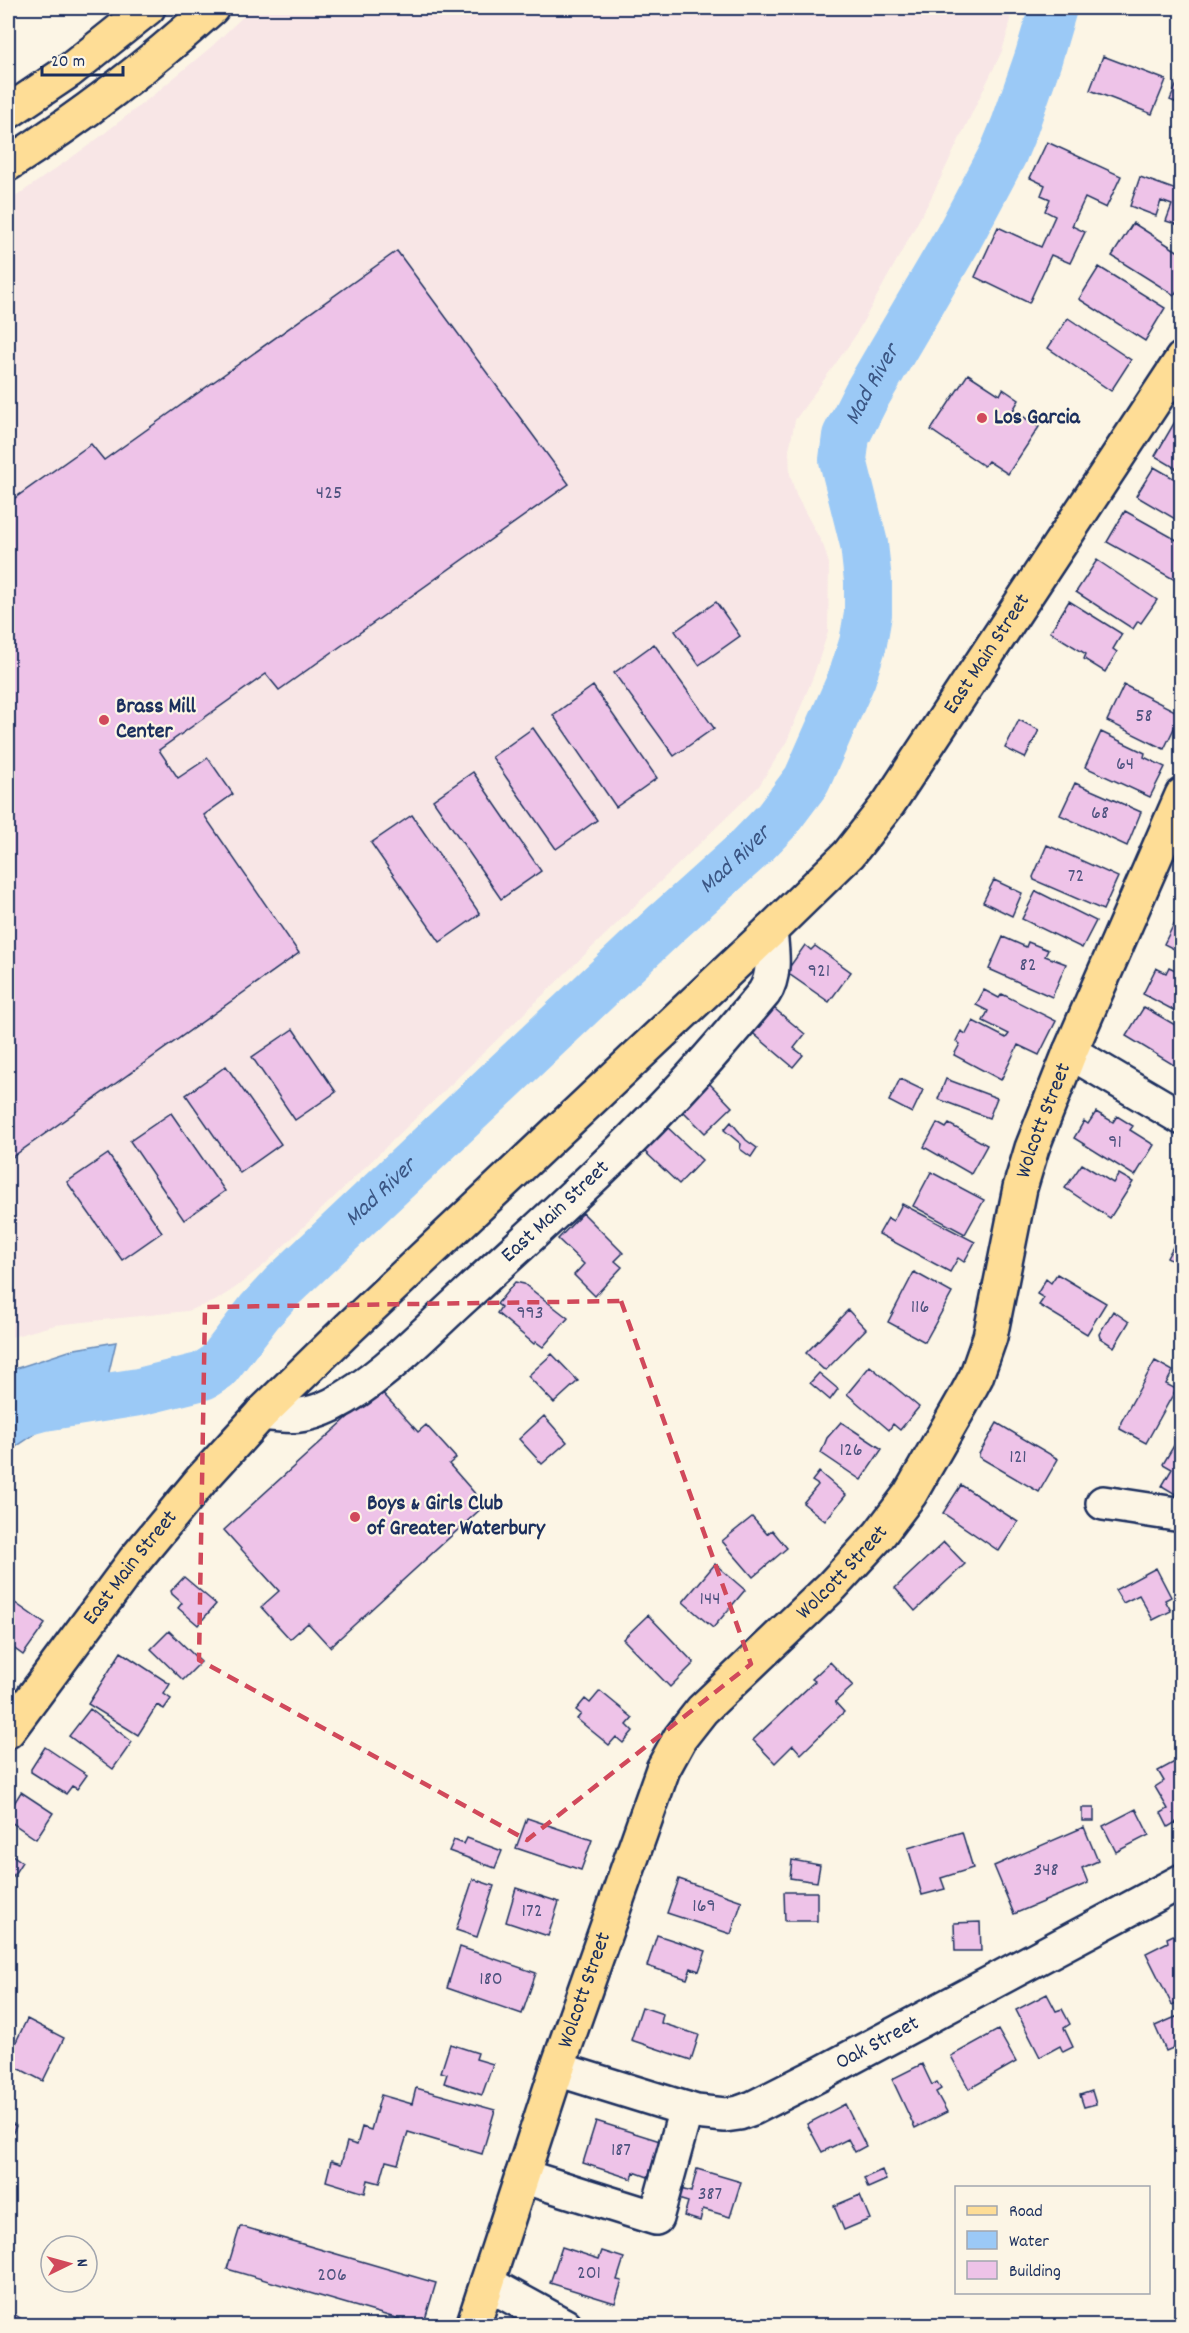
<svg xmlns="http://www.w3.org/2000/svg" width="1189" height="2333" viewBox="0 0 1189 2333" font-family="Dekko,sans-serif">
  <rect width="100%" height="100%" fill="#fcf5e5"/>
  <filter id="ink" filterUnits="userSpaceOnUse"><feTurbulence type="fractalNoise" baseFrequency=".0167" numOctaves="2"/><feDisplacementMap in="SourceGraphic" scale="12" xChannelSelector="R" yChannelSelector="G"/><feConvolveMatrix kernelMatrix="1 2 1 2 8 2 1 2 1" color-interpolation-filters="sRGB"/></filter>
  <g filter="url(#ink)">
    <path fill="#f8e6e6" d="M252 8H1011L1009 28 1002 51 930 200 854 338 795 420 789 450 790 474 796 495 824 547 829 564 828 632 813 677 787 741 759 786 265 1264 235 1288 215 1301 187 1311 55 1325 8 1338V202L92 143 152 96 211 47Z"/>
    <path fill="#9bc9f6" stroke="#688bb9" stroke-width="1.5" d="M116 1342 108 1376 112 1404 98 1405 65 1414 8 1452V1371L75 1349Z"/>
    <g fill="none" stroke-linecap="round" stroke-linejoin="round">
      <path stroke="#9bc9f6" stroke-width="48" id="s1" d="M8 1417 44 1407 139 1392 203 1376 217 1367 260 1311 283 1286 667 923 747 851 777 820 807 780 852 678 863 643 868 614V581L864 544 843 460 846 436 866 396 958 239 1003 154 1015 125 1038 59 1053 8"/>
    </g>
    <path fill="#eec3e8" stroke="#1b2f5e" stroke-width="1.5" d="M1103 56 1166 80 1152 114 1090 90Z
      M1179 79 1182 81V105L1170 100Z
      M1047 142 1121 176 1106 208 1085 198 1072 226 1085 232 1070 263 1051 255 1029 303 975 277 998 227 1041 247 1055 216 1045 211 1050 199 1041 195 1045 185 1030 178Z
      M1140 177 1182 192V226L1166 221 1172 205 1161 201 1156 216 1130 206Z
      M1133 223 1182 254V284L1174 295 1112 256Z
      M397 251 569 484 279 690 266 674 159 750 178 778 208 758 233 794 204 815 299 953 8 1160V503L91 444 104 460Z
      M1099 267 1165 308 1145 341 1079 299Z
      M1068 318 1131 360 1111 391 1048 348Z
      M968 374 1000 395 1003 389 1019 400 1013 410 1039 427 1008 474 988 461 984 466 931 430Z
      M1177 418 1182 421V472L1155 456Z
      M1154 467 1182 483V523L1136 496Z
      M1125 511 1182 543V569L1175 580 1107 542Z
      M1097 560 1157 600 1141 623 1138 621 1133 629 1076 592Z
      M1069 601 1122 634 1113 649 1117 652 1105 672 1084 659 1086 654 1050 632Z
      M716 602 740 636 699 665 675 631Z
      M654 644 714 728 674 756 614 673Z
      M1124 685 1181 714 1164 749 1107 721Z
      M593 686 657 778 616 807 553 715Z
      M1019 720 1039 730 1025 758 1005 748Z
      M533 728 597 820 556 849 492 757Z
      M1101 732 1145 753 1144 757 1165 767 1150 797 1085 767Z
      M473 772 541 871 501 899 433 800Z
      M1075 783 1141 812 1127 846 1060 815Z
      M412 815 480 914 440 942 371 843Z
      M1047 845 1118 877 1103 910 1034 880 1033 877Z
      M994 880 1022 893 1012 916 983 902Z
      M1036 891 1096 921 1082 948 1022 919Z
      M1178 916 1182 918V953L1164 944Z
      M1003 937 1026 947 1028 942 1048 950 1045 956 1066 964 1052 997 989 969Z
      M805 945 811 950 815 946 851 972 829 1002 786 972Z
      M1169 967 1182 973V1009L1179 1013 1143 994 1156 968 1166 973Z
      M984 990 999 998 1002 994 1056 1021 1039 1055 1018 1045 1001 1080 954 1055 960 1044 956 1041 961 1031 966 1034 973 1021 1006 1038 1009 1034 983 1021 988 1011 976 1005Z
      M769 1004 805 1034 794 1048 803 1055 793 1067 748 1029Z
      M1144 1007 1182 1029V1070L1126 1036Z
      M293 1029 336 1092 295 1120 252 1057Z
      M226 1066 281 1144 240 1173 186 1095Z
      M900 1079 923 1090 912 1113 889 1101Z
      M946 1079 997 1098 989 1118 938 1099Z
      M709 1083 732 1107 705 1133 682 1110Z
      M1096 1112 1113 1122 1117 1116 1133 1126 1130 1130 1154 1145 1135 1176 1074 1138 1084 1121 1088 1124Z
      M171 1113 225 1191 184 1220 130 1141Z
      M731 1122 746 1140 757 1148 751 1157 740 1149 741 1144 724 1130Z
      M937 1123 946 1128 949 1124 987 1145 971 1174 924 1147Z
      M665 1125 702 1160 679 1184 642 1149Z
      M108 1154 162 1232 122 1260 67 1182Z
      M1082 1164 1113 1183 1119 1174 1133 1182 1110 1218 1065 1188Z
      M931 1172 984 1200 965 1234 913 1206Z
      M902 1204 975 1242 964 1262 958 1258 950 1272 879 1234 888 1218 893 1221Z
      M583 1213 623 1253 615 1261 622 1267 595 1296 574 1275 584 1264 558 1239Z
      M1179 1236 1182 1237V1266L1167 1258Z
      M914 1272 952 1293 925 1342 888 1322Z
      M1057 1274 1106 1303 1087 1334 1039 1305 1044 1298 1037 1294 1046 1279 1051 1283Z
      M515 1282 524 1284 568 1318 543 1347 536 1342 534 1344 497 1313 501 1307 497 1304Z
      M848 1310 866 1329 826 1370 823 1369 806 1353Z
      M1113 1311 1129 1322 1114 1347 1100 1338 1099 1334Z
      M552 1354 578 1381 554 1403 528 1376Z
      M1155 1361 1173 1371 1166 1384 1176 1389 1146 1443 1120 1429 1121 1422Z
      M870 1366 919 1407 900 1430 893 1424 889 1430 847 1394Z
      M819 1373 838 1389 830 1400 810 1383Z
      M379 1389 418 1432 426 1425 456 1458 449 1464 485 1505 330 1647 308 1623 290 1639 261 1607 279 1591 224 1530Z
      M544 1416 567 1442 542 1464 519 1439Z
      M841 1422 882 1449 861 1480 821 1453 827 1438Z
      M997 1423 1058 1459 1039 1492 979 1457V1454Z
      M1179 1437 1182 1439V1498L1162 1486 1172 1469 1163 1464Z
      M819 1472 846 1495 825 1521 803 1503 818 1485 812 1481Z
      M961 1485 1018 1522 999 1551 943 1513Z
      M752 1517 767 1534 772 1530 787 1548 753 1577 722 1541Z
      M944 1542 965 1564 915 1611 895 1588Z
      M715 1564 745 1590 713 1628 683 1602Z
      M1156 1568 1171 1597 1165 1600 1171 1611 1153 1620 1139 1595 1123 1603 1115 1590Z
      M184 1577 216 1604 198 1625 178 1608 182 1603 172 1594 171 1591Z
      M8 1598 45 1624 23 1655 8 1644Z
      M648 1615 694 1663 670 1687 623 1639Z
      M169 1631 201 1662 183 1680 151 1649Z
      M121 1652 170 1684 164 1694 171 1699 164 1709 157 1705 138 1735 88 1704Z
      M830 1662 853 1686 835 1702 844 1712 801 1754 793 1745 775 1763 753 1740 815 1681 812 1679Z
      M600 1691 633 1718 627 1725 633 1731 623 1743 616 1737 609 1745 577 1719 581 1714 576 1710 585 1699 590 1703Z
      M90 1709 132 1742 113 1769 69 1736Z
      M45 1747 87 1775 77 1789 72 1786 66 1794 31 1772V1769Z
      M1182 1758V1830L1180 1831 1176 1822 1168 1827 1161 1813 1168 1809 1155 1787 1164 1781 1158 1771Z
      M21 1792 53 1813 36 1839 8 1820V1813Z
      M1082 1808H1094V1821H1082Z
      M1136 1809 1149 1835 1116 1852 1103 1826Z
      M527 1818 592 1840 581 1870 516 1848Z
      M1084 1827 1098 1861 1082 1868 1088 1883 1014 1914 994 1866Z
      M962 1832 973 1868 941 1878 945 1889 922 1895 908 1848Z
      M467 1838 502 1851 495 1868 449 1851 454 1840 464 1844Z
      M8 1852 22 1862 8 1884Z
      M792 1860 820 1865 817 1882 790 1878Z
      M473 1879 494 1886 477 1937 456 1930Z
      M679 1879 742 1901 731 1934 667 1913Z
      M516 1888 559 1902 548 1936 506 1922Z
      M784 1892H817V1921H785Z
      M980 1922 981 1951H955L954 1923Z
      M1182 1931V1978L1177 1980 1182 1990V2000L1172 2005 1146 1953 1168 1942 1167 1938Z
      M657 1935 706 1951 699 1971 691 1968 687 1979 647 1966Z
      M460 1947 536 1973 522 2014 447 1988Z
      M1047 1994 1056 2011 1062 2009 1070 2024 1064 2028 1073 2047 1063 2052 1060 2046 1040 2057 1016 2010Z
      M642 2007 663 2014 661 2023 699 2035 691 2060 631 2040Z
      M1178 2016 1182 2024V2044L1166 2051 1155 2026Z
      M27 2019 64 2038 43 2081 8 2063V2045L13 2048Z
      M998 2030 1016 2062 969 2089 951 2056Z
      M450 2044 478 2053 476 2059 493 2064 482 2095 444 2083 447 2074 441 2072Z
      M922 2064 932 2085 937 2082 941 2089 936 2092 947 2112 915 2128 892 2079Z
      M416 2088 495 2110 482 2154 408 2132 398 2164 386 2161 380 2183 368 2180 365 2193 326 2181 331 2161 341 2164 347 2142 357 2145 362 2127 371 2130 381 2095 412 2104Z
      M1092 2091 1096 2104 1084 2107 1080 2095Z
      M845 2104 866 2146 855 2152 848 2139 822 2152 807 2124Z
      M8 2121 16 2126 8 2143Z
      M596 2121 660 2141 648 2177 634 2172 632 2179 583 2163Z
      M697 2169 741 2182 730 2217 703 2209 700 2221 684 2216 688 2202 678 2199 681 2189 691 2192Z
      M882 2170 886 2180 868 2188 864 2178Z
      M860 2195 870 2219 844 2230 834 2206Z
      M240 2227H244L436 2283 423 2326 227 2269Z
      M562 2247 599 2259 602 2251 624 2258 617 2280 622 2281 615 2303 550 2283Z
      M8 2310 32 2326H8Z"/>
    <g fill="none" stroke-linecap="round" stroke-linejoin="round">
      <g stroke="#1b2f5e" stroke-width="38">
        <g id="minor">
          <path d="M1070 1052 1182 1118"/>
          <path id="s2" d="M262 1413C291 1417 305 1418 332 1405 380 1381 425 1332 465 1296 534 1232 604 1170 668 1102 702 1067 733 1030 764 993 776 975 772 951 770 931"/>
          <path d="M1103 1503 1182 1515"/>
          <path id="s3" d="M557 2069 696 2112 725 2115 739 2113 753 2108 822 2073 1182 1881"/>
          <path d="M522 2176 656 2218 686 2109"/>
          <path d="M487 2283 565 2326"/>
        </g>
      </g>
      <g stroke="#1b2f5e" stroke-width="38">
        <g id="major">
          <path d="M8 112 69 71 148 8"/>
          <path d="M8 164C80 118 148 66 212 8"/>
          <path id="s4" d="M8 1731 134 1561 202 1479 262 1413 349 1328 770 931 849 854 889 803 1182 359"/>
          <path id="s5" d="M473 2326 557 2069 663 1769 680 1738 702 1710 832 1586 879 1535 910 1494 962 1403 976 1377 990 1337 1020 1188 1032 1148 1070 1052 1182 795"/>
        </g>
      </g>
      <use href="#minor" stroke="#fcf5e5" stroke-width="33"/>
      <use href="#major" stroke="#fedd96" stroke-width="33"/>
    </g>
  </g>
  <path fill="none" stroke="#d1495b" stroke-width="4.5" stroke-dasharray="12 8" stroke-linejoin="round" d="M621 1301 751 1664 527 1840 199 1660 205 1307Z"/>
  <g fill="#d1495b" stroke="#fcf5e5" stroke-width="2">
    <circle cx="982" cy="418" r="6"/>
    <circle cx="104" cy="720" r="6"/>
    <circle cx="355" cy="1517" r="6"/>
  </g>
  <g text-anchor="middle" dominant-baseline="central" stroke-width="4.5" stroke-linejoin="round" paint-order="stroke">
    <g font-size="20" fill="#505480">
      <text x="329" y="494">425</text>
      <text x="1144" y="717">58</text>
      <text x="1125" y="765">64</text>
      <text x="1100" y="814">68</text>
      <text x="1076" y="877">72</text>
      <text x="1028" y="966">82</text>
      <text x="819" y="972">921</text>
      <text x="1115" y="1143">91</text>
      <text x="920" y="1308">116</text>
      <text x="530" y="1314">993</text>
      <text x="851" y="1451">126</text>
      <text x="1018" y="1458">121</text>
      <text x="710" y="1600">144</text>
      <text x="1046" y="1871">348</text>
      <text x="704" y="1907">169</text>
      <text x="532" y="1912">172</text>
      <text x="491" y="1980">180</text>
      <text x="621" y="2151">187</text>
      <text x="710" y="2195">387</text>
      <text x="589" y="2274">201</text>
      <text x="332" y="2276">206</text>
    </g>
    <g font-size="22" font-weight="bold" fill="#1b2f5e" stroke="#fcf5e5" text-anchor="start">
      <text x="994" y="418">Los Garcia</text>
      <text x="116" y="707">Brass Mill<tspan x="116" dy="25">Center</tspan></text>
      <text x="367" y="1504">Boys &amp; Girls Club<tspan x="367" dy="25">of Greater Waterbury</tspan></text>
    </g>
    <g font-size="22" fill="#1b2f5e" stroke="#fcf5e5">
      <text stroke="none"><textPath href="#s4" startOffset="1461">East Main Street</textPath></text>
      <text stroke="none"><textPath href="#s5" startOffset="1360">Wolcott Street</textPath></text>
      <text stroke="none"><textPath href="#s2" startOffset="368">East Main Street</textPath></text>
      <text stroke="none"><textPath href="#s4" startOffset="204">East Main Street</textPath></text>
      <text stroke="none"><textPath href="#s5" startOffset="856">Wolcott Street</textPath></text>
      <text stroke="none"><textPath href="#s5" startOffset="354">Wolcott Street</textPath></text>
      <text stroke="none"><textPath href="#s3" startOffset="344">Oak Street</textPath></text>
    </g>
    <g font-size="24" font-style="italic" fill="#3b5684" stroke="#fcf5e5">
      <text stroke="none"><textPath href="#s1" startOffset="1466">Mad River</textPath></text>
      <text stroke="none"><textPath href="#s1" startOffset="942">Mad River</textPath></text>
      <text stroke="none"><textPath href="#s1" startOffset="456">Mad River</textPath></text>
    </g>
  </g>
  <rect width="1189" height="2333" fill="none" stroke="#fcf5e5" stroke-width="30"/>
  <rect x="15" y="15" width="1159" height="2303" fill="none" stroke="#1b2f5e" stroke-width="2" filter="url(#ink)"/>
  <rect x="955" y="2186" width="195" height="108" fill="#fcf5e5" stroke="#a2a6af" stroke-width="1.5"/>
  <rect x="967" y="2206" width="30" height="9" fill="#fedd96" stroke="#a2a6af" stroke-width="1.5"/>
  <text x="1009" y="2216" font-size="18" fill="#1b2f5e">Road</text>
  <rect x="967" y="2231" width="30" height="18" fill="#9bc9f6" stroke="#a2a6af" stroke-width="1.5"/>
  <text x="1009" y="2246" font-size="18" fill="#1b2f5e">Water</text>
  <rect x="967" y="2261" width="30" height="18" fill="#eec3e8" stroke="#a2a6af" stroke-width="1.5"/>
  <text x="1009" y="2276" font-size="18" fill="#1b2f5e">Building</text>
  <g transform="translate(69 2264) rotate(85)"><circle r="28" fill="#fcf5e5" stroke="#a2a6af" stroke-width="1.5"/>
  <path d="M0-4.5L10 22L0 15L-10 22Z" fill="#d1495b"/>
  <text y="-9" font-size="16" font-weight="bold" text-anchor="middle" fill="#1b2f5e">N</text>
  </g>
  <path d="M42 66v9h81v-9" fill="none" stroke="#1b2f5e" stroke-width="3"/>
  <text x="51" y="66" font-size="18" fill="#1b2f5e" stroke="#fcf5e5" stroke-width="4.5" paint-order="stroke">20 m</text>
</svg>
